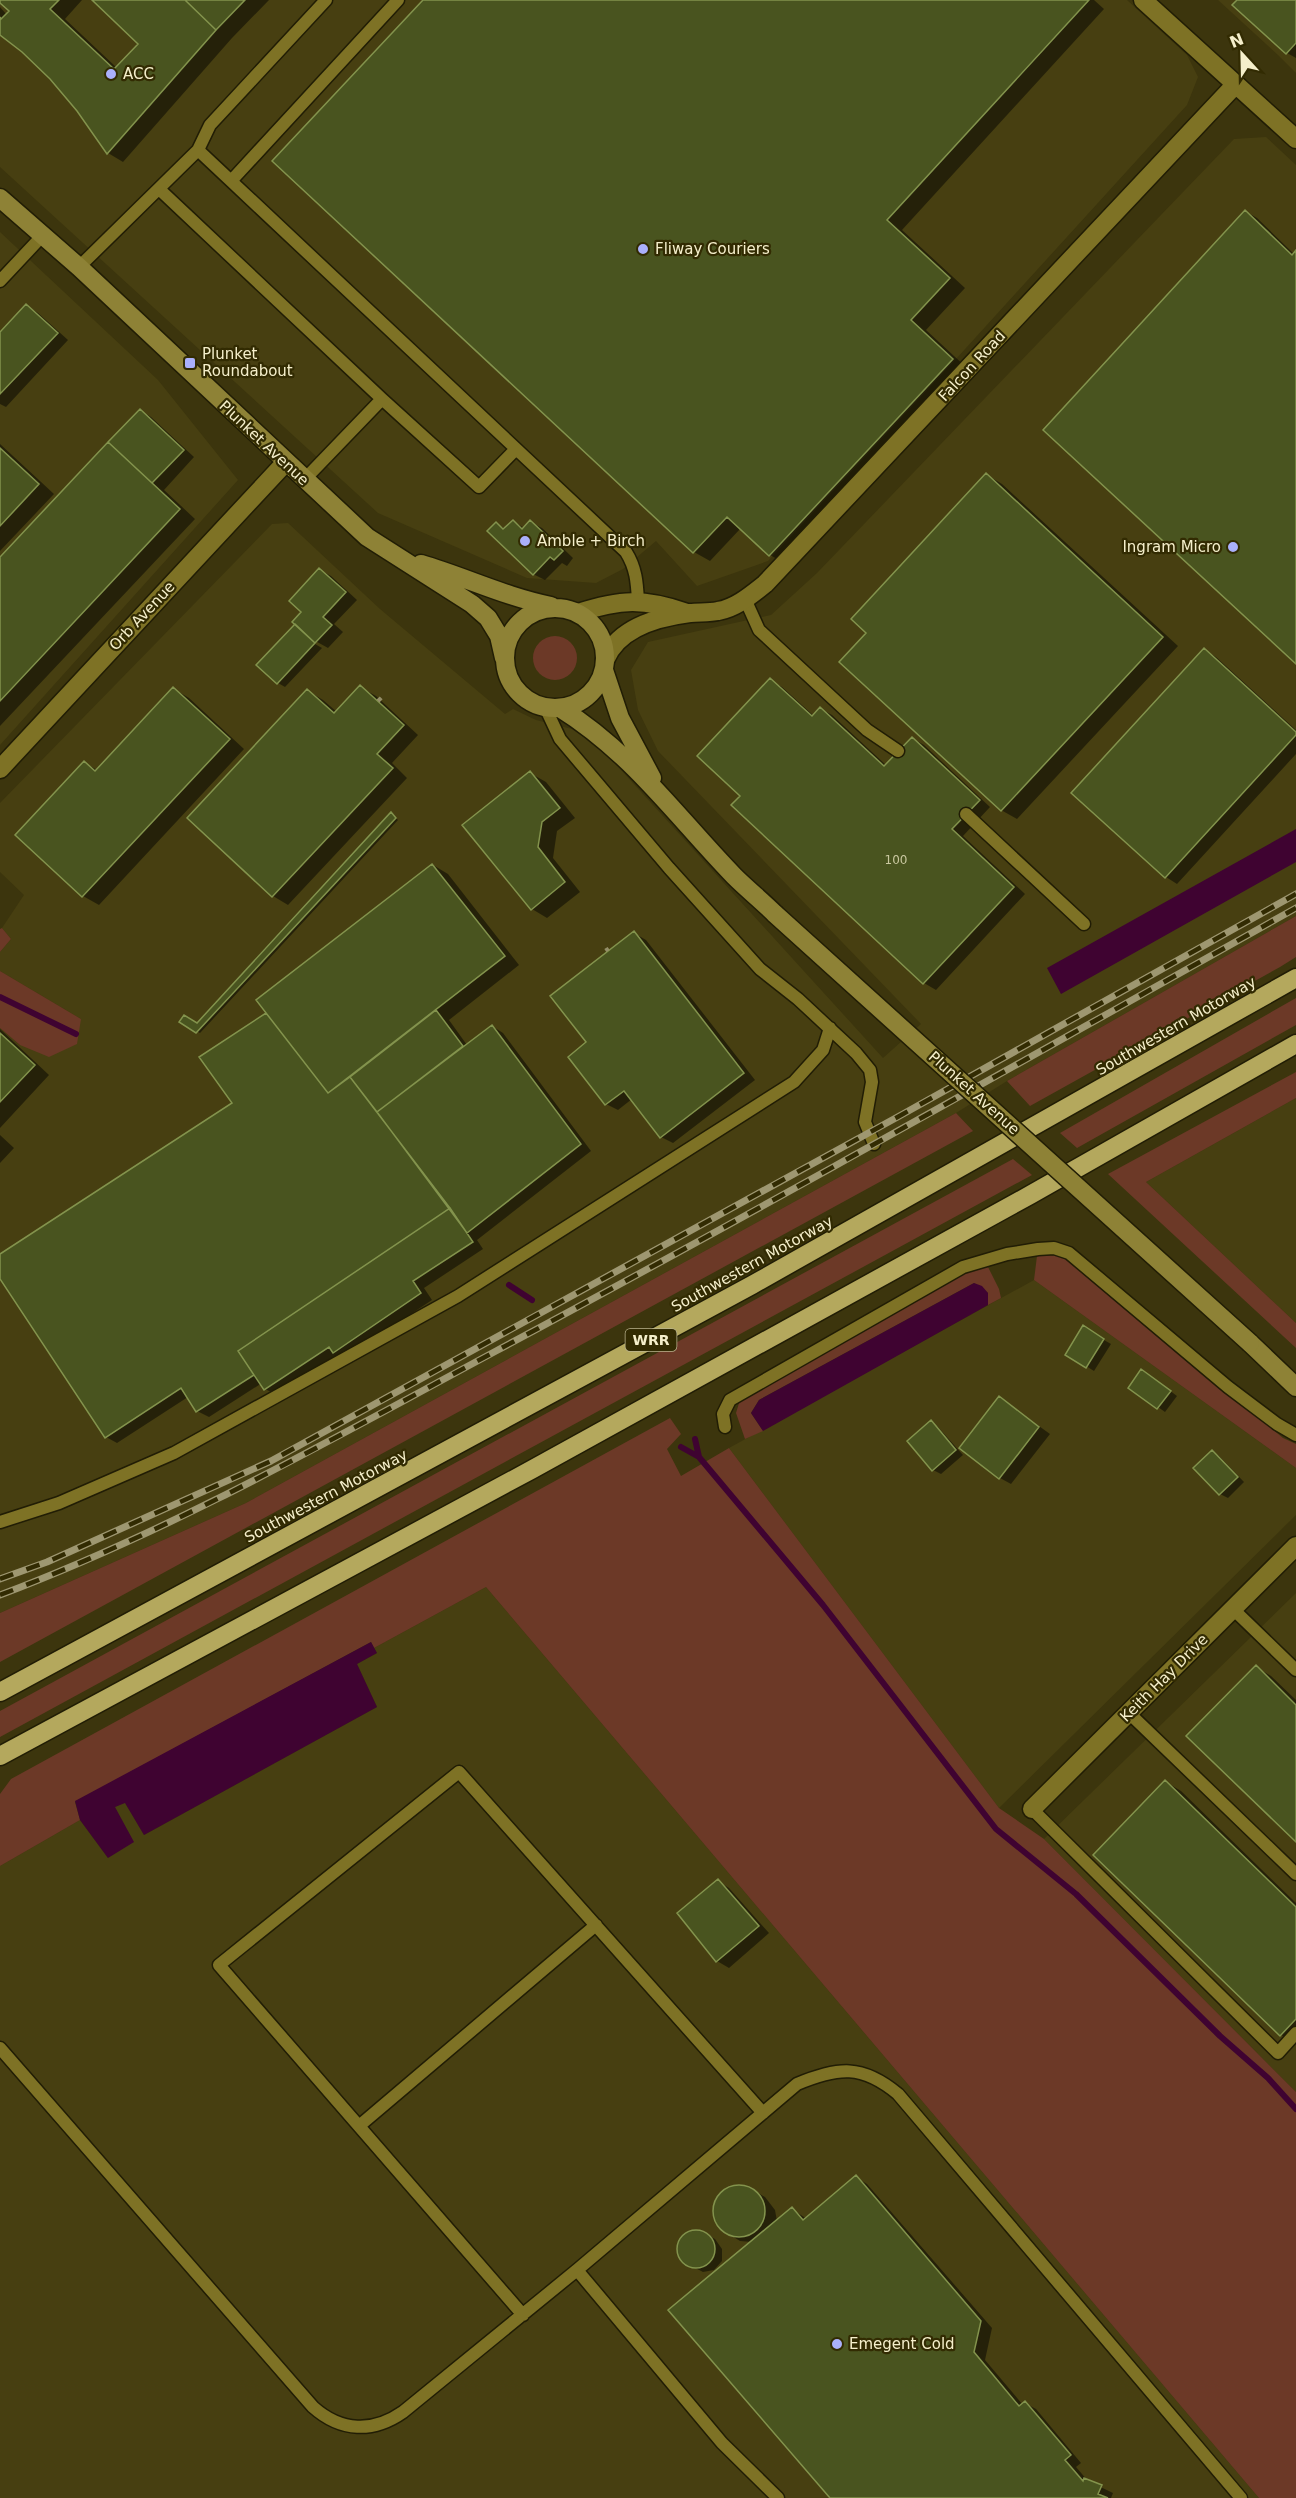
<svg xmlns="http://www.w3.org/2000/svg" width="1296" height="2498" viewBox="0 0 1296 2498" font-family="'DejaVu Sans',sans-serif">
  <rect width="100%" height="100%" fill="#3c350d"/>
  <path fill="#473f11" d="M0 0H1127L1187 55 1198 77 1187 105 956 359 768 561 697 586 656 541 623 569 596 583 527 578 378 513 0 167Z
    M1218 0H1296V73L1278 55Z
    M1266 137 1296 165V916L1007 1081 956 1113 246 1503 0 1613V1028L20 1045 81 1019 0 971V952L11 939 2 928 24 895 0 872V803L272 524 288 523 380 609 505 714 513 709 536 720 572 729 602 749 883 1058 921 1024 658 751 638 710 631 670 648 642 771 615 817 573 1234 139Z
    M0 232 158 380 238 480 0 745Z
    M1296 1098V1323L1146 1182Z
    M1034 1280 1296 1468V1515L999 1808 729 1448Z
    M486 1587 1259 2498H0V1866L80 1820 108 1858 115 1807 125 1802 144 1835 377 1707 357 1664 377 1653 374 1648Z
    M1296 1593V2092L1044 1839Z"/>
  <path fill="#6c3927" d="M533 658a22 22 0 1 1 44 0a22 22 0 1 1-44 0Z
    M1296 916V957L1280 967 1030 1106 1007 1081Z
    M2 928 11 939 0 952V929Z
    M0 971 81 1019 77 1044 49 1057 20 1045 0 1028Z
    M1296 998V1025L1077 1148 1060 1133Z
    M1296 1072V1098L1146 1182 1296 1323V1348L1108 1174Z
    M956 1113 973 1131 0 1662V1613L246 1503Z
    M1013 1159 1032 1175 0 1737V1711Z
    M1060 1255 1083 1271 1283 1438 1296 1444V1468L1034 1280 1037 1256Z
    M988 1267 999 1289 1001 1298 988 1305V1293L974 1283 759 1400 751 1413 763 1431 745 1439 736 1413 740 1400 973 1269Z
    M670 1418 681 1434 667 1449 681 1476 729 1448 999 1808 1044 1839 1296 2092V2498H1259L486 1587 374 1648 371 1642 75 1802 80 1820 0 1866V1794L11 1779Z"/>
  <path fill="#3f0331" d="M1296 829V862L1061 994 1047 968Z
    M974 1283 982 1286 988 1293V1305L763 1431 751 1413 759 1400Z
    M371 1642 377 1653 357 1664 377 1707 144 1835 125 1803 115 1807 134 1842 108 1858 80 1820 75 1801Z"/>
  <path fill="#0007" d="M0 0H82L65 19 117 68 140 44 94 0H269L232 38 123 162 108 153 78 110 23 51 0 33V7L7 15 11 11Z
    M425 0H1094L1104 9 902 230 965 288 926 330 968 369 786 564 770 555 741 528 710 561 694 552 274 161Z
    M1239 0H1296V58L1287 53Z
    M1245 211 1257 218 1294 254 1296 253V662Z
    M27 306 38 313 68 340 6 407 0 404V334Z
    M140 410 151 417 194 457 164 490 195 519 0 726V559Z
    M0 444 54 494 0 551Z
    M987 475 1002 484 1178 646 1017 819 1001 810 868 633Z
    M513 521 524 528 530 522 542 528 573 558 567 566 562 563 545 580 533 574 496 524 506 529Z
    M320 570 331 576 357 600 334 624 343 632 328 648 310 638 308 640 322 648 285 687 278 683 297 624Z
    M1205 650 1216 657 1296 730V754L1177 884 1166 877 1074 793Z
    M770 680 782 687 814 716 821 709 832 715 887 766 912 738 924 745 990 807 963 836 1025 894 936 990 924 983 733 805 742 796Z
    M360 687 376 696 418 735 392 763 407 778 288 905 273 896 308 691 323 700 337 712Z
    M174 689 189 698 244 749 99 905 83 896 18 835 85 763 97 770Z
    M530 773 546 782 575 818 557 831 553 858 580 892 547 918 532 909Z
    M392 814 398 820 200 1033 181 1022 197 1024Z
    M433 865 448 874 519 965 449 1020 467 1045 492 1026 503 1033 591 1151 477 1240 483 1249 424 1288 432 1300 345 1358 339 1354 277 1395 265 1389 262 1383 209 1417 197 1411 188 1397 117 1443 106 1437 0 1276V1256L234 1104 266 1015 272 1019Z
    M634 933 646 940 755 1080 673 1143 661 1137 632 1099 618 1110 606 1104 588 1043Z
    M0 1029 49 1075 0 1128Z
    M0 1135 14 1148 0 1163Z
    M1083 1328 1111 1344 1094 1371 1067 1354Z
    M1149 1375 1177 1396 1165 1412 1130 1387Z
    M1000 1398 1050 1434 1011 1484 1000 1478Z
    M931 1422 938 1427 963 1455 941 1474 933 1470Z
    M1212 1452 1219 1456 1244 1482 1228 1498 1220 1494Z
    M1256 1667 1271 1676 1296 1700V1840Z
    M1166 1782 1181 1791 1296 1903V2044L1281 2035Z
    M718 1881 729 1888 769 1933 729 1968 717 1961 679 1913Z
    M856 2177 867 2184 992 2328 985 2360 1023 2405 1025 2403 1036 2409 1081 2463 1076 2467 1088 2481 1113 2493 1111 2498H832L752 2242 740 2241 721 2229 714 2215 717 2199 729 2188 736 2186 753 2190 765 2197 775 2210 777 2221 792 2209 807 2219Z
    M702 2232 715 2239 722 2249V2261L714 2270 703 2272 684 2262 679 2251 681 2240 690 2233Z"/>
  <g fill="none" stroke-linecap="round" stroke-linejoin="round">
    <path stroke="#3f0331" stroke-width="6" d="M0 997 76 1034
      M509 1285 532 1300
      M681 1447 699 1457 695 1439
      M699 1457 823 1605 996 1829 1076 1894 1220 2036 1268 2078 1296 2109"/>
  </g>
  <path fill="#49541f" stroke="#83934d" stroke-width="1.5" d="M0 0H59L50 9 114 69 138 44 92 0H185L216 30 107 154 77 111 50 79 22 52 0 35V17L1 19 9 11 0 3Z
    M185 0H245L216 30Z
    M423 0H1089L887 220 950 278 911 320 953 359 769 556 727 517 693 553 272 161Z
    M1237 0H1296V43L1286 54 1232 5Z
    M1245 210 1292 255 1296 250V664L1043 430Z
    M26 304 58 333 0 394V332Z
    M140 409 184 450 152 483 108 442Z
    M108 442 180 509 0 701V557Z
    M0 448 39 484 0 526Z
    M986 473 1163 637 1001 811 839 662 866 633 851 619Z
    M513 520 522 529 530 520 563 551 554 560 550 557 533 575 487 531 496 522 503 529Z
    M319 568 346 592 323 617 332 625 315 643 292 622 301 612 289 601Z
    M295 624 315 643 277 684 256 665Z
    M1204 648 1296 732V735L1165 878 1071 793Z
    M770 678 812 716 820 707 884 766 912 737 980 800 952 829 1014 887 923 984 731 805 740 796 697 756Z
    M360 685 404 725 377 754 393 768 272 897 187 818 307 689 334 713Z
    M173 687 230 739 82 897 15 835 84 761 95 771Z
    M530 771 560 808 542 822 538 847 565 882 531 910 462 825Z
    M391 812 396 818 196 1033 179 1022 184 1015 197 1023Z
    M432 864 505 956 328 1093 256 1000Z
    M634 931 744 1073 660 1138 624 1091 605 1105 568 1057 586 1042 550 996Z
    M436 1010 463 1046 377 1112 350 1077Z
    M266 1013 328 1093 350 1077 450 1208 238 1351 254 1375 196 1412 181 1388 105 1438 0 1279V1254L232 1103 199 1057Z
    M492 1025 581 1144 467 1233 377 1112Z
    M0 1033 35 1065 0 1102Z
    M450 1208 473 1242 413 1281 421 1293 333 1353 329 1347 264 1390 238 1351Z
    M1083 1325 1104 1339 1086 1368 1065 1355Z
    M1141 1369 1171 1391 1157 1409 1128 1388Z
    M999 1396 1039 1427 999 1479 959 1448Z
    M931 1420 956 1450 932 1471 907 1441Z
    M1212 1450 1238 1477 1219 1495 1193 1468Z
    M1256 1665 1296 1705V1842L1186 1736Z
    M1165 1780 1296 1907V2019L1280 2036 1093 1855Z
    M718 1879 759 1926 716 1962 677 1913Z
    M856 2175 981 2321 974 2352 1019 2406 1025 2401 1071 2455 1065 2460 1083 2481 1084 2478 1102 2485 1098 2494 1108 2498H830L668 2310 792 2207 803 2220Z
    M713 2211a26 26 0 1 1 52 0a26 26 0 1 1-52 0Z
    M677 2249a19 19 0 1 1 38 0a19 19 0 1 1-38 0Z"/>
  <g fill="none" stroke-linecap="round" stroke-linejoin="round">
    <g stroke="#211d05" stroke-width="15">
      <path id="lane" d="M198 150 210 125 326 0
        M231 181 626 552C636 568 637 582 638 601
        M159 189 382 399 479 487 516 449
        M79 267 198 150 231 181 398 0
        M0 281 43 235
        M304 480 382 399
        M745 599 759 630 867 730 898 751
        M545 707 560 739 669 868 760 969 798 999 856 1053 870 1070 872 1082 865 1122 874 1144
        M966 814 1084 924
        M725 1427 723 1414 730 1400 963 1267 1007 1254 1038 1249 1054 1248 1069 1253 1228 1387 1277 1424 1296 1435
        M0 1522 59 1503 174 1453 458 1296 794 1082 823 1050 830 1028
        M1233 1609 1296 1670
        M1129 1713 1296 1874
        M1032 1809 1278 2053 1296 2033
        M0 2048 313 2407C341 2432 373 2433 403 2412L577 2270 797 2084C838 2067 862 2064 898 2094L1241 2498
        M359 2126 596 1925
        M577 2270 722 2443 778 2498
        M523 2315 219 1965 459 1772 763 2113"/>
    </g>
    <g stroke="#211d05" stroke-width="21">
      <path id="street" d="M1143 0 1296 139
        M578 613C620 599 644 598 687 613
        M605 660C618 628 658 617 690 613 699 612 709 613 718 611 736 608 751 595 765 584L1235 85
        M0 769 285 463
        M1032 1809 1296 1546"/>
    </g>
    <g stroke="#211d05" stroke-width="21">
      <path id="secondary" d="M0 198 79 267 367 537 472 604 488 618 499 636 504 658
        M421 564C465 577 506 597 551 606
        M505 658a50 50 0 1 1 100 0a50 50 0 1 1-100 0Z
        M604 670 620 718 652 778
        M560 708C632 753 676 816 734 876 747 889 762 901 775 914
        M1250 1343 1296 1387"/>
    </g>
    <g stroke="#211d05" stroke-width="21">
      <path id="highway" d="M0 1692 752 1285 1296 978
        M0 1756 531 1470 1030 1195 1296 1044"/>
    </g>
    <path stroke="#948e68" stroke-width="4" stroke-dasharray="4.5 4.5" stroke-linecap="butt" d="M378 701 383 696
      M606 948 608 951"/>
    <use href="#lane" stroke="#7e7225" stroke-width="12"/>
    <use href="#street" stroke="#7e7225" stroke-width="18"/>
    <use href="#secondary" stroke="#8e8236" stroke-width="18"/>
    <use href="#highway" stroke="#b4a85d" stroke-width="18"/>
    <g stroke="#9e9771" stroke-width="7">
      <path id="rail" d="M0 1579 47 1562 271 1461 903 1114 1296 894
        M0 1595C173 1530 334 1438 496 1351 765 1207 1030 1057 1296 908"/>
    </g>
    <use href="#rail" stroke="#322b02" stroke-width="4.5" stroke-dasharray="14" stroke-linecap="butt"/>
    <g stroke="#211d05" stroke-width="21" stroke-linecap="butt">
      <path id="secondary-bridge" d="M775 914 1250 1343"/>
    </g>
    <use href="#secondary-bridge" stroke="#8e8236" stroke-width="18"/>
  </g>
  <g fill="#aab0fb" stroke="#322b02" stroke-width="2">
    <circle cx="111" cy="74" r="6"/>
    <circle cx="643" cy="249" r="6"/>
    <rect x="184" y="357" width="12" height="12" rx="3"/>
    <circle cx="525" cy="541" r="6"/>
    <circle cx="1233" cy="547" r="6"/>
    <circle cx="837" cy="2344" r="6"/>
  </g>
  <g text-anchor="middle" dominant-baseline="central" stroke-width="4.5" stroke-linejoin="round" paint-order="stroke">
    <g font-size="12" fill="#cac8a0">
      <text x="896" y="860">100</text>
    </g>
    <rect fill="#322b02" stroke="#bab48f" stroke-width="1.5" x="625.5" y="1329" width="51" height="22" rx="4.5"/>
    <g font-size="14" font-weight="bold" fill="#f5efcb">
      <text x="651" y="1340">WRR</text>
    </g>
    <g font-size="15" fill="#f5efcb" stroke="#322b02" text-anchor="start">
      <text x="123" y="74">ACC</text>
      <text x="655" y="249">Fliway Couriers</text>
      <text x="202" y="354">Plunket<tspan x="202" dy="17">Roundabout</tspan></text>
      <text x="537" y="541">Amble + Birch</text>
      <text x="1221" y="547" text-anchor="end">Ingram Micro</text>
      <text x="849" y="2344">Emegent Cold</text>
    </g>
    <g font-size="15" fill="#f5efcb" stroke="#322b02">
      <text transform="translate(972 366) rotate(-47)">Falcon Road</text>
      <text transform="translate(264 443) rotate(43)">Plunket Avenue</text>
      <text transform="translate(142 616) rotate(-47)">Orb Avenue</text>
      <text transform="translate(1176 1026) rotate(-30)">Southwestern Motorway</text>
      <text transform="translate(974 1093) rotate(42)">Plunket Avenue</text>
      <text transform="translate(752 1264) rotate(-29)">Southwestern Motorway</text>
      <text transform="translate(326 1496) rotate(-28)">Southwestern Motorway</text>
      <text transform="translate(1164 1678) rotate(-45)">Keith Hay Drive</text>
    </g>
  </g>
  <g transform="translate(1242 54) rotate(338)" stroke="#322b02" stroke-width="4.5" paint-order="stroke">
  <path d="M0-4.5L10 22L0 15L-10 22Z" fill="#f5efcb"/>
  <text y="-9" font-size="16" font-weight="bold" text-anchor="middle" fill="#f5efcb">N</text>
  </g>
</svg>
